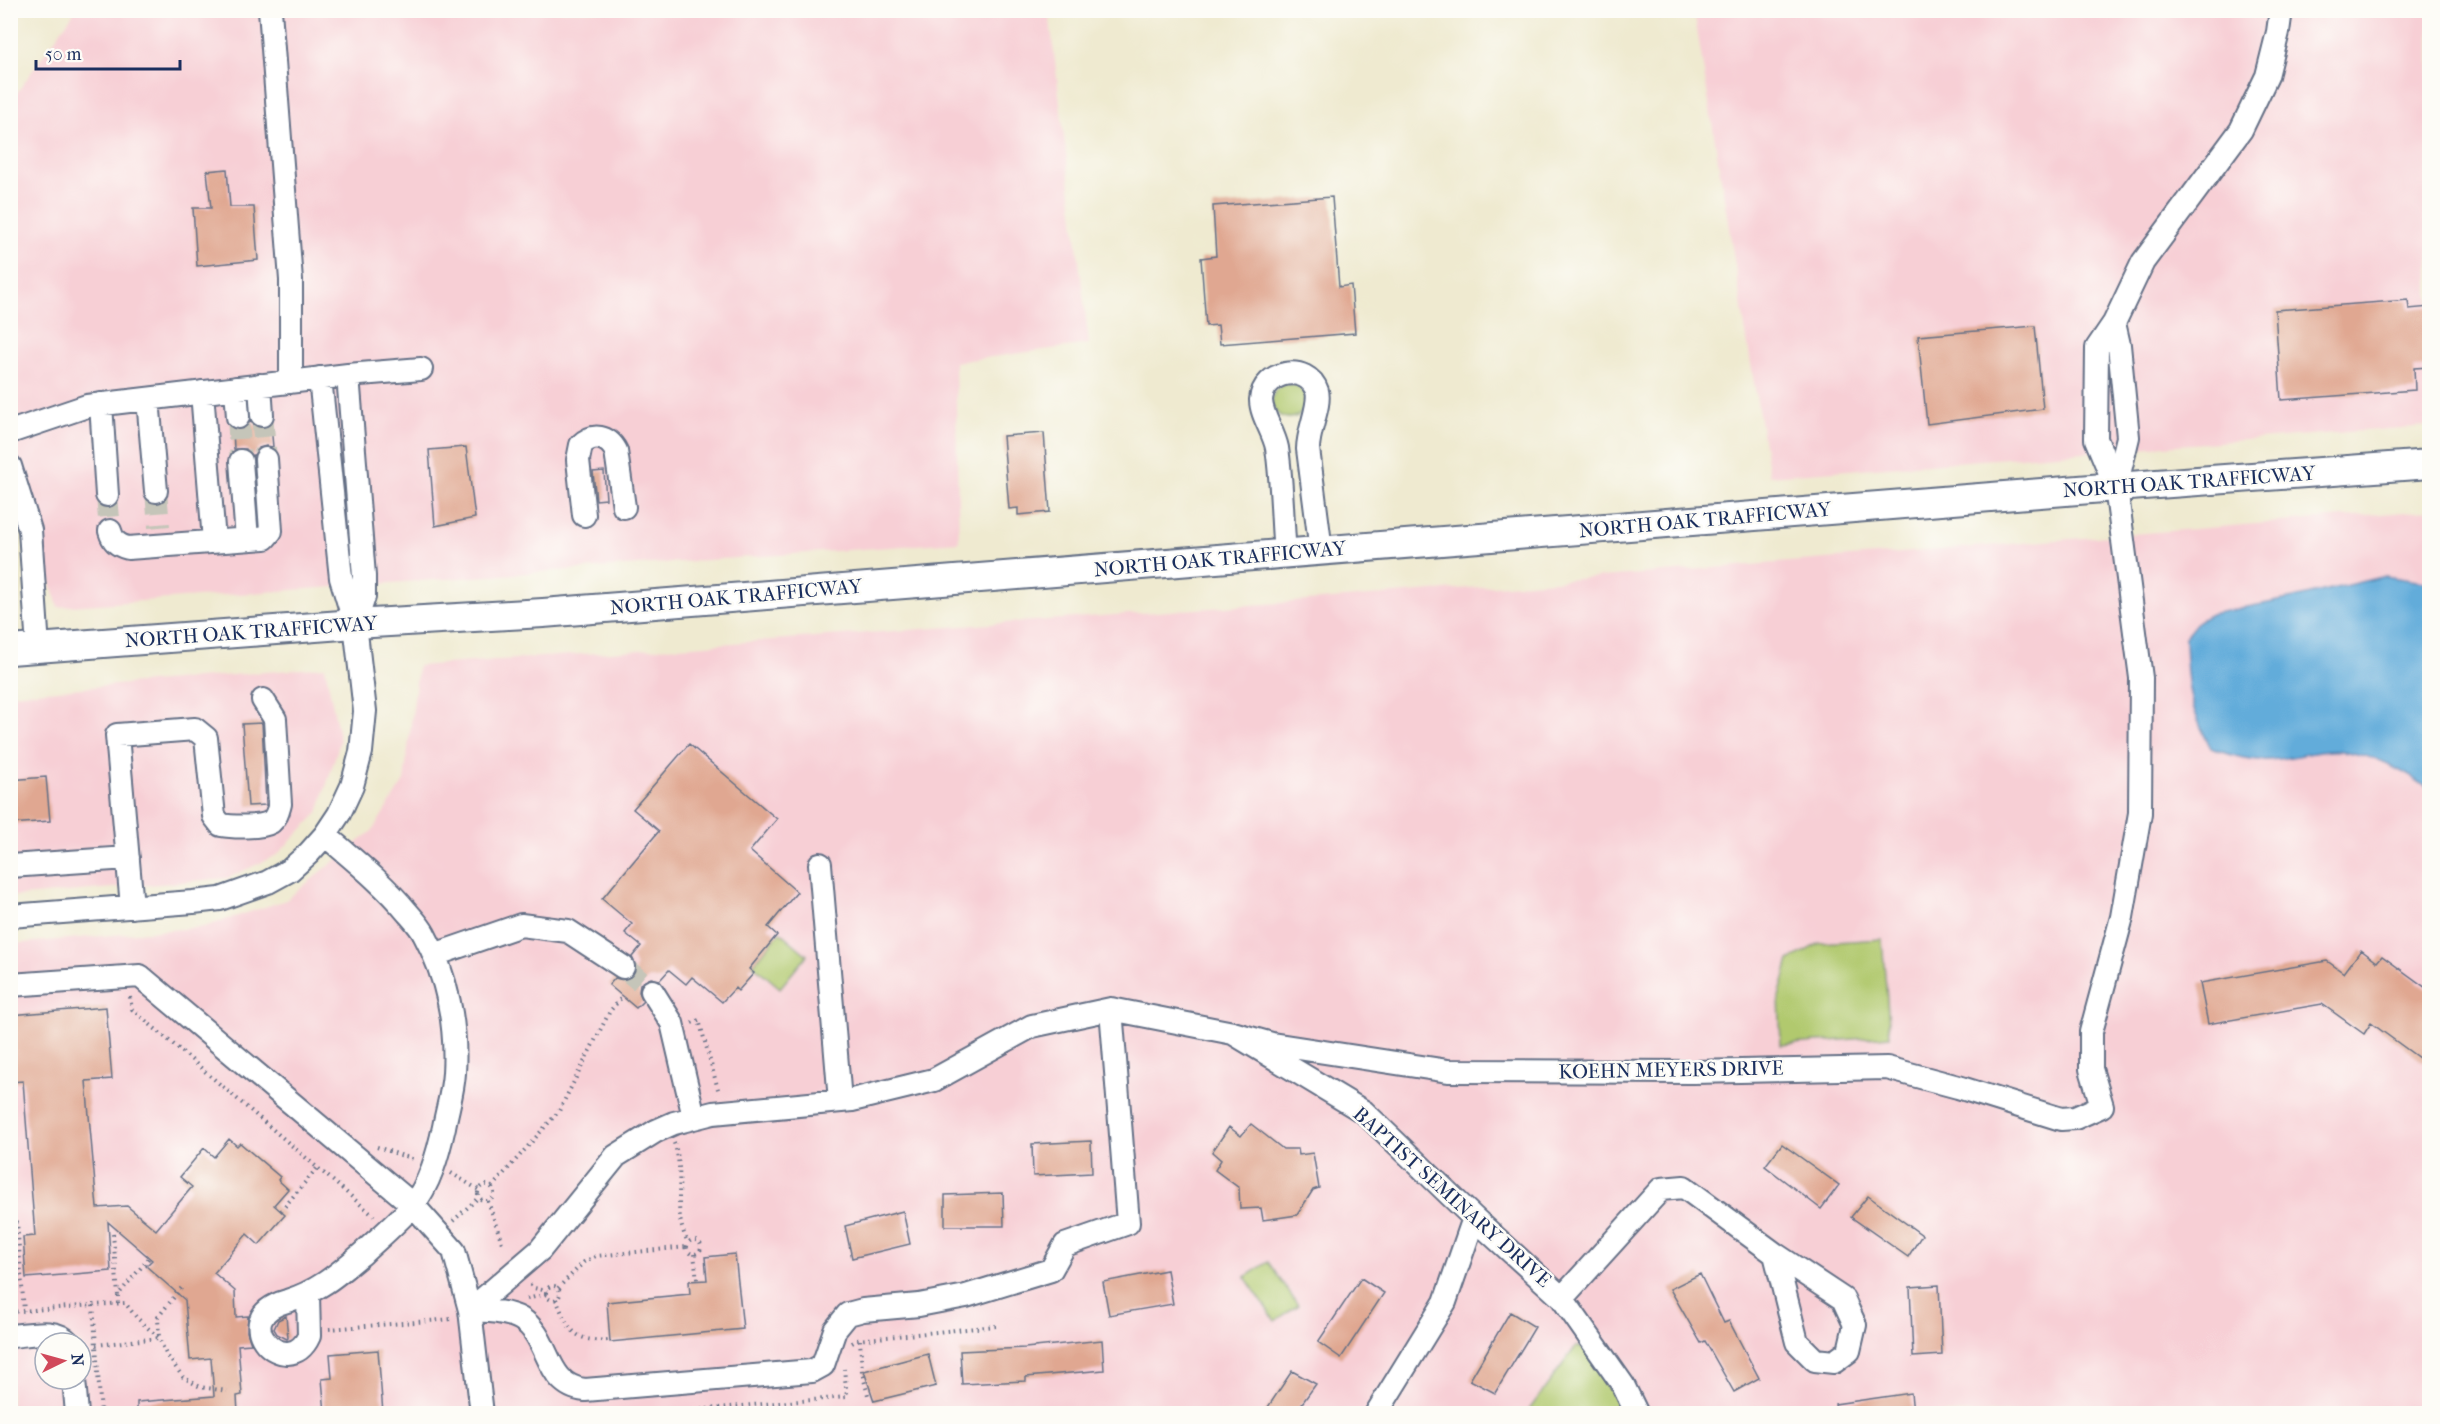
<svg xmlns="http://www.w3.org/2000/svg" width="2440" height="1424" viewBox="0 0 2440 1424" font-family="'IM FELL French Canon',serif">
  <rect width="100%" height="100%" fill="#fdfcf7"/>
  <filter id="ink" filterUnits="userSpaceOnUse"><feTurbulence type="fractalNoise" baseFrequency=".0167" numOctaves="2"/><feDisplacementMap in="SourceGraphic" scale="12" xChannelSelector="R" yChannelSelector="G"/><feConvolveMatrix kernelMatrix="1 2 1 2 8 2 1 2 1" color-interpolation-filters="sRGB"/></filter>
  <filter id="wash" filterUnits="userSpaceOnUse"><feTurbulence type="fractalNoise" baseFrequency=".008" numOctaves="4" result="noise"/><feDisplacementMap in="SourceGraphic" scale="24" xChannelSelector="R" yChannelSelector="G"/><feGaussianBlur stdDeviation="1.35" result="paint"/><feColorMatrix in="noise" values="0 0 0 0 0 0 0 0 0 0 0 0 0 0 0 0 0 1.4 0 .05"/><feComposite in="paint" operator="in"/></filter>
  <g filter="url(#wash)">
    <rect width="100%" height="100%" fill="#efead0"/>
    <path fill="#f7cfd5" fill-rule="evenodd" d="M75 11H1049L1089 344 955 362 959 542 58 607 11 447V101Z
      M1694 11H2429V426L1769 476Z
      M2429 510V1413L11 1414V944L204 927 286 900 372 831 404 781 418 666 1320 600ZM45 1343H81V1379H45Z
      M325 667 340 741 318 813 277 855 228 878 11 897V694Z"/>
    <path fill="#b1c96e" stroke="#667c66" stroke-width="1.5" d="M1272 401a17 17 0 1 1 34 0a17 17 0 1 1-34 0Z
      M780 932 807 955 780 988 753 965Z
      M1882 939 1890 1036 1781 1045 1779 997 1789 960 1820 943Z
      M1268 1262 1298 1305 1275 1321 1245 1277Z
      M1577 1345 1588 1351 1625 1413 1526 1414Z"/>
    <path fill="#62acda" stroke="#3e6e9c" stroke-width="1.5" d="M2385 576 2429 583V789C2405 771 2372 755 2342 751 2320 749 2299 757 2278 759 2254 763 2233 756 2211 748 2189 708 2186 681 2185 637L2198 621 2211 614 2294 598Z"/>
    <g id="blocks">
      <path fill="#e0a791" d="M227 169 230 207H254L258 260 197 266 193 208H211L207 171Z
        M1332 197 1339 287 1351 285 1355 333 1220 344 1218 325 1206 326 1201 258 1216 256 1213 206Z
        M2408 300 2409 309 2430 307V367L2414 368 2415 390 2281 400 2275 310Z
        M2035 326 2043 409 1927 424 1918 336Z
        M250 422 262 428 271 425 273 447 266 446 259 448 253 456 246 449H234L233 429 245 428Z
        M1044 433 1050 512 1018 515V508L1009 509 1003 436Z
        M466 447 475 518 435 526 429 450Z
        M604 471 606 499 596 500 593 472Z
        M262 723 266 803V805L248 806 242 724Z
        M689 744 777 819 750 851 797 892 768 927 777 935 749 969 754 973 738 991 735 988 722 1002 692 977 686 984 669 970 660 980 651 978 640 984 639 992 643 1001 636 1008 609 985 615 978 623 980 634 975 636 967 632 957 641 946 625 933 632 924 602 899 659 831 633 809Z
        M46 777 50 821 10 824V780Z
        M2361 950 2377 962 2382 956 2430 991V1066L2371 1023 2364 1034 2322 1004 2208 1024 2200 983 2327 961 2344 973Z
        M106 1007 112 1079 86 1081 97 1208 127 1206 156 1230 192 1187 180 1177 204 1148 214 1157 229 1139 237 1146 240 1143 280 1177 278 1180 288 1189 274 1205 285 1215 259 1245 247 1234 214 1273 235 1291 236 1317 248 1316 247 1332 251 1344 238 1345 242 1395 237 1396 238 1413H137V1402L214 1396 211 1358 190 1360 185 1300 146 1266 152 1260 108 1222 111 1271 26 1278 23 1237 35 1236 23 1081 10 1082V1015Z
        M1251 1124 1283 1149H1298L1299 1155 1313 1153 1319 1188 1313 1190 1297 1215 1263 1220 1261 1208 1240 1209 1239 1188 1215 1170 1221 1160 1212 1152 1229 1127 1241 1136Z
        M1091 1141 1092 1173 1033 1176 1032 1144Z
        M1782 1144 1839 1185 1821 1209 1765 1166Z
        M1003 1193 1004 1226H945V1195Z
        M1868 1196 1922 1235 1908 1257 1851 1217Z
        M903 1211 910 1244 852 1258 845 1226Z
        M735 1254 743 1329 610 1342 607 1302 690 1294 689 1281 707 1280 705 1257Z
        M1167 1270 1173 1304 1109 1315 1103 1282Z
        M1700 1274 1724 1323 1729 1321 1759 1378 1734 1392 1705 1341 1701 1343 1670 1289Z
        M1361 1278 1384 1293 1341 1358 1318 1342Z
        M1939 1285 1942 1355 1913 1357 1910 1287Z
        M1510 1312 1535 1327 1495 1393 1470 1380Z
        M286 1316 288 1338 287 1339 277 1334 274 1329 278 1320Z
        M1102 1340 1104 1370 1026 1377V1381L962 1384 960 1351 1025 1348Z
        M378 1350 383 1413H325L322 1379 332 1378 330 1354Z
        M928 1354 936 1386 874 1401 864 1371Z
        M1292 1371 1316 1384 1295 1413H1264Z
        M1911 1393 1913 1413H1836L1835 1404Z"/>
    </g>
  </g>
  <g filter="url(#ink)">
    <use href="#blocks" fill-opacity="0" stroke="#657086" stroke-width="1.5"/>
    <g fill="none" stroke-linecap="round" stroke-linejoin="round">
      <path stroke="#c5c5b9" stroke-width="22" stroke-dasharray="22 11" stroke-linecap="butt" d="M262 415 266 459
        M238 417 241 461
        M156 491 159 527
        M107 495 110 531
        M623 967 652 991"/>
      <g stroke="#657086" stroke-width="26">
        <path id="minor" d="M270 10 291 280V382
          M2114 323 2119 345 2128 437 2116 487
          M348 375 364 576V597L355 624
          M260 385 262 415
          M236 388 238 417
          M202 392 214 541
          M148 399 156 491
          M101 404 107 495
          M10 432 87 406 348 375 421 369
          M241 461 247 539
          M10 466 30 530 38 648
          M584 515 578 460 581 445C593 433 608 436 616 451L624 507
          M110 531C113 541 117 545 128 548L265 538 271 531 266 459
          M1285 554C1282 519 1282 482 1277 448 1274 432 1261 415 1261 400 1263 371 1307 362 1317 391 1321 405 1308 430 1308 449L1321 551
          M820 864 840 1101
          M10 866 128 858
          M132 907 117 735 195 729 206 738 214 816 221 825C232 827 261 828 271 822 277 817 278 811 280 804L275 719 263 700
          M10 916 193 902 220 899 268 882 290 870 309 853 325 835 339 814 352 786 361 752 365 711 355 624 341 578 320 378
          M434 955 521 925 568 931 623 967
          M10 985 140 976 413 1205 454 1251 470 1310 482 1414
          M652 991 672 1023 694 1117
          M1233 1033 1272 1044 1448 1071 1693 1072 1887 1068 1958 1087 2061 1119 2075 1118 2102 1106 2091 1069V1032L2122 917 2140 813 2141 678 2116 487 2096 439 2097 348 2114 323 2143 262 2241 130 2267 76 2278 32 2281 10
          M1775 1254 1843 1299 1855 1325 1849 1351 1834 1362 1815 1360 1797 1342Z
          M308 1294 309 1336C288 1383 223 1319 287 1301 319 1291 338 1274 363 1253 379 1238 397 1223 412 1206 430 1184 438 1154 444 1127 447 1110 453 1091 454 1073 457 1025 447 976 424 934 420 926 413 919 407 912 383 883 354 860 325 835
          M1562 1298 1661 1189 1684 1187 1775 1254
          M470 1310 540 1250 616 1156 656 1131 674 1123 713 1113 852 1100 934 1080 1032 1026 1111 1009 1233 1033 1364 1112 1474 1218 1562 1298 1623 1385 1637 1414
          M470 1310C486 1311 507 1311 521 1319 551 1337 544 1386 585 1390L812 1371 823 1365 835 1330 848 1314 863 1310 919 1305 966 1296 1051 1270 1065 1245 1128 1223 1111 1009
          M10 1336C29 1335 56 1327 69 1343
          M74 1379 77 1414
          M1376 1414 1445 1302 1474 1218"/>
      </g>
      <g stroke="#657086" stroke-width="32">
        <path id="major" d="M10 650 355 624 543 613 2116 487 2430 464"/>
      </g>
      <path stroke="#657086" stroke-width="4" stroke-dasharray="1.5 4.5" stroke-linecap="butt" d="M130 997 132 1009 374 1216
        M692 1023 699 1020 719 1093
        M674 1143C687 1179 670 1209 688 1242
        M377 1147 415 1160
        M451 1173 479 1190
        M478 1193a8 8 0 1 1 16 0a8 8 0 1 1-16 0Z
        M492 1187 559 1111 610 1011 622 997
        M488 1201 503 1246
        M281 1211 317 1168
        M453 1221 479 1197
        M10 1223 17 1222 24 1311
        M113 1234 118 1295
        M687 1247a7 7 0 1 1 14 0a7 7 0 1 1-14 0Z
        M694 1254 697 1280
        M530 1285 534 1288 547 1291
        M546 1293a7 7 0 1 1 14 0a7 7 0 1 1-14 0Z
        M558 1288 584 1262 596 1256 687 1247
        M527 1299 547 1294
        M556 1299C568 1328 573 1343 609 1340
        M118 1303V1295L149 1258
        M93 1305 125 1303 137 1318 159 1338 166 1354 183 1377 200 1387 227 1391
        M10 1312 93 1305 101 1414
        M329 1329 453 1319
        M860 1340 862 1372 868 1395
        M852 1343 857 1340 996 1326
        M96 1345 159 1338 158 1317 183 1286
        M647 1414 847 1397 844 1369"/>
      <use href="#minor" stroke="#fff" stroke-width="22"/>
      <use href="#major" stroke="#fff" stroke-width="28"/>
    </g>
  </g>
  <g text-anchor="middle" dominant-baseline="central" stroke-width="5" stroke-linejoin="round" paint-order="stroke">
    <g font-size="20" fill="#1b2f5e" stroke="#fdfcf7">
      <text transform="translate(2189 482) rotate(-4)">NORTH OAK TRAFFICWAY</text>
      <text transform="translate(1705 520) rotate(-5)">NORTH OAK TRAFFICWAY</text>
      <text transform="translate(1220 559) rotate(-5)">NORTH OAK TRAFFICWAY</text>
      <text transform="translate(736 597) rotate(-5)">NORTH OAK TRAFFICWAY</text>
      <text transform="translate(251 632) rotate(-4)">NORTH OAK TRAFFICWAY</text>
      <text transform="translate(1671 1070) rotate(-1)">KOEHN MEYERS DRIVE</text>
      <text transform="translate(1452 1197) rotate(42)">BAPTIST SEMINARY DRIVE</text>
    </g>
  </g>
  <rect width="2440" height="1424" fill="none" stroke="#fdfcf7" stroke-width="36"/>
  <g transform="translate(63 1361) rotate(85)"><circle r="28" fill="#fdfcf7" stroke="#a3aaba" stroke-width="1.5"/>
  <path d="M0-4.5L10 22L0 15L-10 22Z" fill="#d1495b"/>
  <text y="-9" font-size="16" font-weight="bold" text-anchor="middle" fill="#1b2f5e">N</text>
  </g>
  <path d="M36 60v9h144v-9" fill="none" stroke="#1b2f5e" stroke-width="3"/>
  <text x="45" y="60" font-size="18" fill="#1b2f5e" stroke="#fdfcf7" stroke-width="4.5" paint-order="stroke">50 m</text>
</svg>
